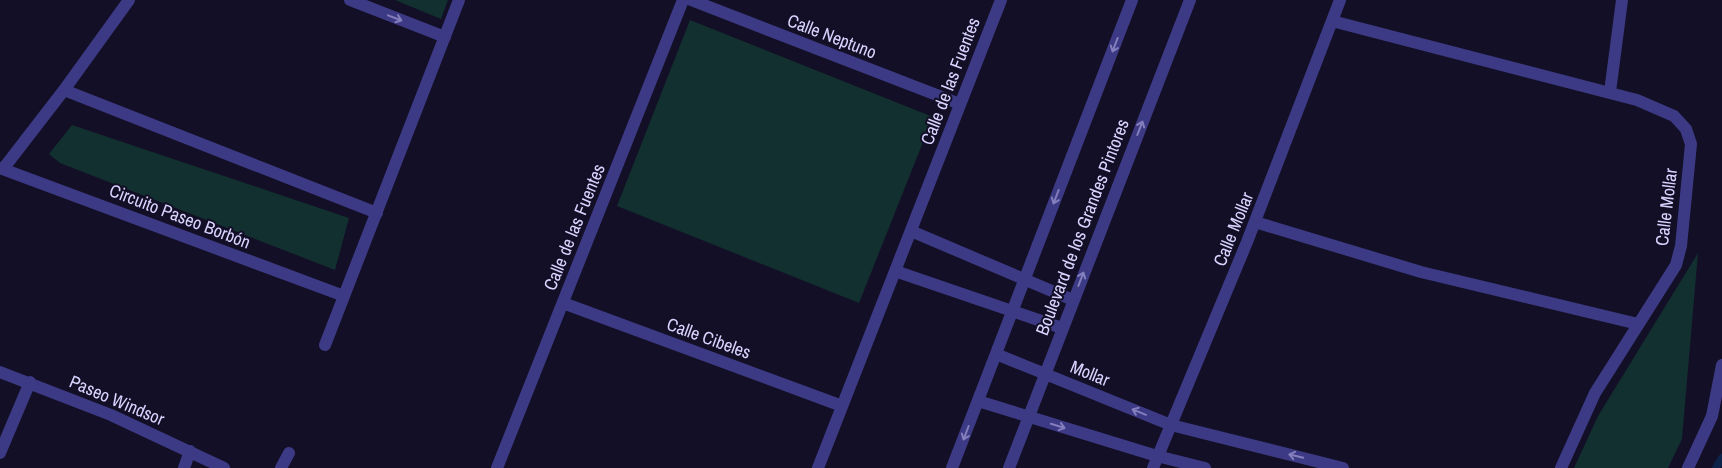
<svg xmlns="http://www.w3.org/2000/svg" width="1722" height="468" viewBox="0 0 1722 468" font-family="'Archivo Narrow',sans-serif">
  <rect width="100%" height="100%" fill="#130f26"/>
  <path fill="#12302f" d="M395 0H448L441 19Z
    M690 20 933 117 859 303 617 206Z
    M72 125 349 218 335 270 60 163 49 154Z
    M1698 253 1682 439 1668 468H1574L1598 416Z"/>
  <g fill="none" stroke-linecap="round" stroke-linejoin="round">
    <path stroke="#0c2248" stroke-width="8" d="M1716 468 1722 458"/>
    <path stroke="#3d3a85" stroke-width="12" d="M350 0 445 37
      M691 0 960 104
      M1332 21 1637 100 1674 116 1686 129 1691 144 1681 246 1676 265 1595 393 1561 468
      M64 90 377 213
      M1610 92 1622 0
      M0 168 344 296
      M3 169 64 90 129 0
      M1255 222 1421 272 1638 324
      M911 231 1073 300
      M895 271 1062 328
      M563 303 842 406
      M325 345 459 0
      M996 354 1171 425 1343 468
      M0 372 111 415 224 468
      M978 401 1157 456 1205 468
      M0 453 30 382
      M184 468 190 451
      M281 468 289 453
      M497 468 683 0
      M818 468 1001 0
      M952 468 1132 0
      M1009 468 1190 0
      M1153 468 1247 242 1340 0
      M1688 468 1712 416 1722 365"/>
  </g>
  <defs><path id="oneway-shaft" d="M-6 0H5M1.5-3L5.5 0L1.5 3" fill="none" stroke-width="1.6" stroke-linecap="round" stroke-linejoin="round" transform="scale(1.25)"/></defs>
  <g stroke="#837fbc">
    <use href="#oneway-shaft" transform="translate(395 18) rotate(21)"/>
    <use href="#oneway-shaft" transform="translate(1115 45) rotate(111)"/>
    <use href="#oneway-shaft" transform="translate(1140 128) rotate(-69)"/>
    <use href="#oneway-shaft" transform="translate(1056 197) rotate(111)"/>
    <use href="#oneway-shaft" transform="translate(1081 279) rotate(-69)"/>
    <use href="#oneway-shaft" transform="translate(1139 412) rotate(-158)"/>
    <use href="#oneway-shaft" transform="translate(1058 426) rotate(17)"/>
    <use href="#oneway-shaft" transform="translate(966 433) rotate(111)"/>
    <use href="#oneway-shaft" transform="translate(1296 456) rotate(-166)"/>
  </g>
  <g text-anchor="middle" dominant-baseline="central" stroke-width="4" stroke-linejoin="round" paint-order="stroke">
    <g font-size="18" fill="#d9d4ff" stroke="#130f26">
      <text transform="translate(832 36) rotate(21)">Calle Neptuno</text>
      <text transform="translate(950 81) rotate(-69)">Calle de las Fuentes</text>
      <text transform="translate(1666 207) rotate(-83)">Calle Mollar</text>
      <text transform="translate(180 216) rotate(21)">Circuito Paseo Borbón</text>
      <text transform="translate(574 227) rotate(-68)">Calle de las Fuentes</text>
      <text transform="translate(1082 227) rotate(-69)">Boulevard de los Grandes Pintores</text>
      <text transform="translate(1233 229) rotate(-68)">Calle Mollar</text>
      <text transform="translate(709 338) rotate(20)">Calle Cibeles</text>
      <text transform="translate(1090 373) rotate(22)">Mollar</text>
      <text transform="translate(117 400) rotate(23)">Paseo Windsor</text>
    </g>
  </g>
</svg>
